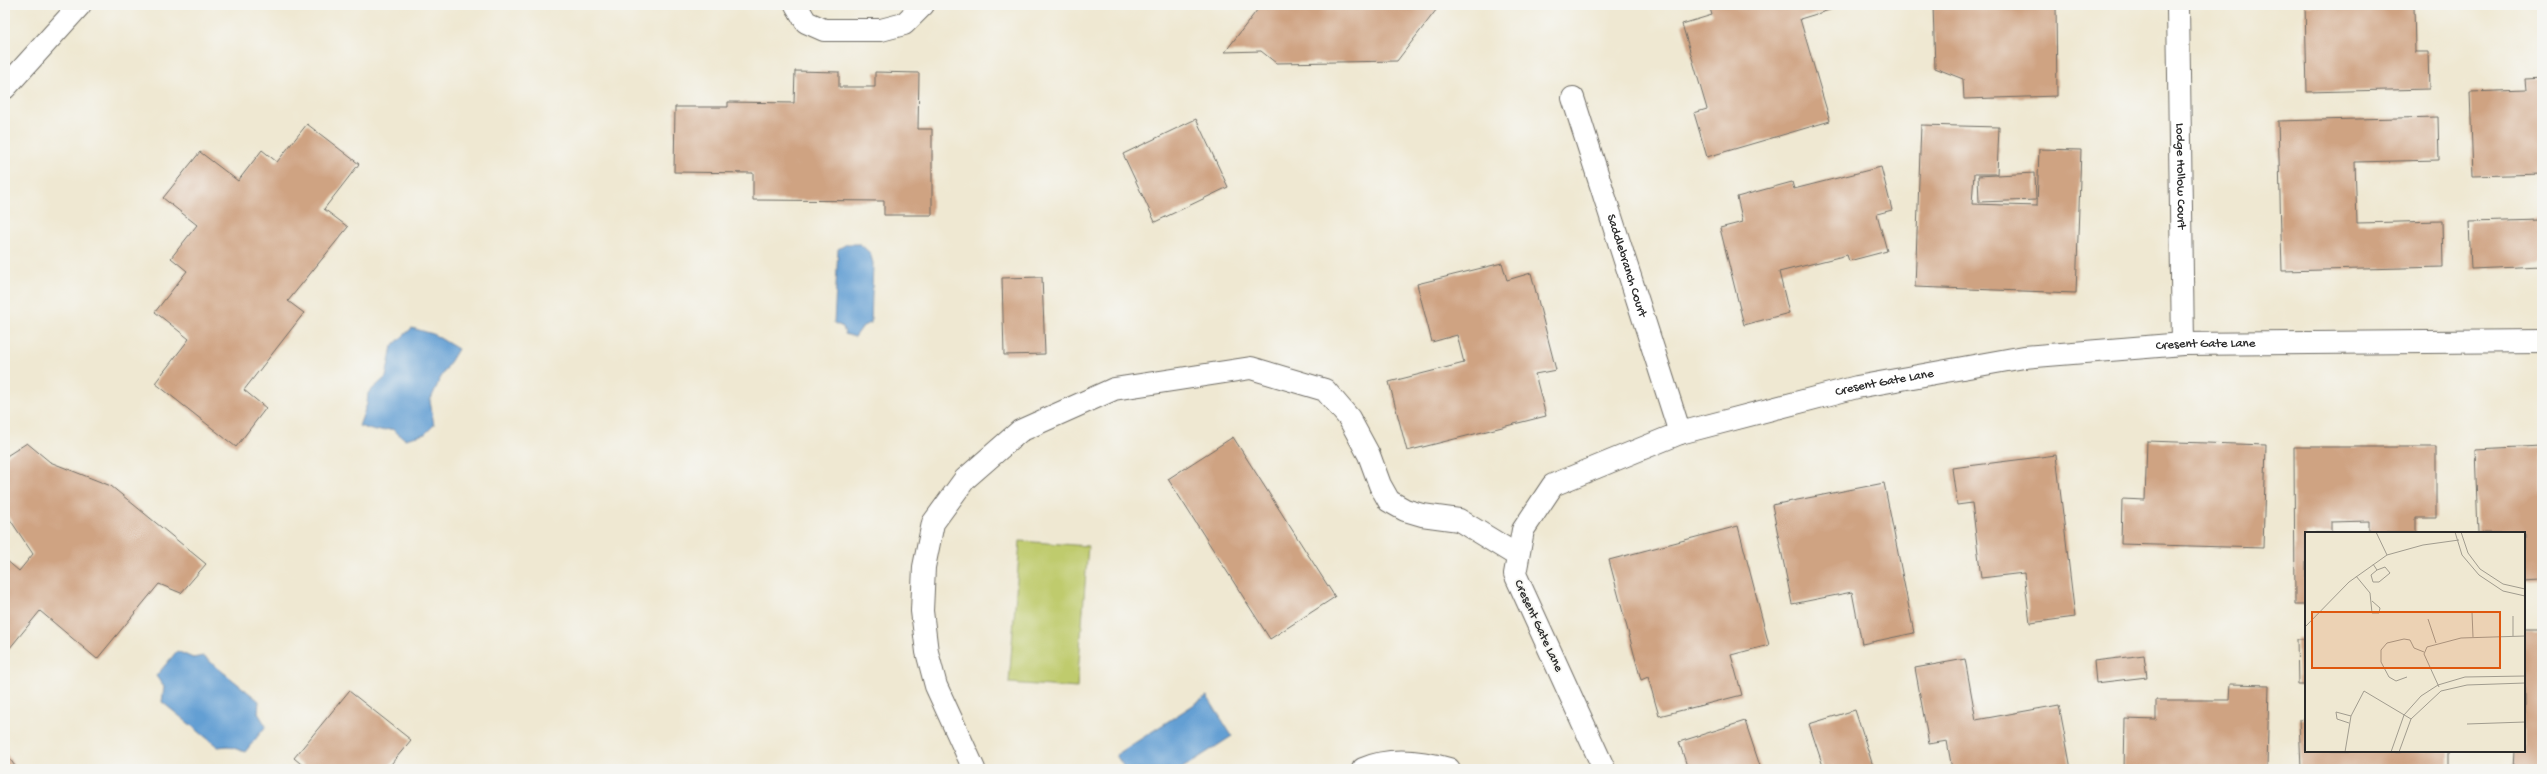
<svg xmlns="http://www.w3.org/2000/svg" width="2547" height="774" viewBox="0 0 2547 774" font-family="'Gochi Hand',sans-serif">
  <rect width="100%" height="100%" fill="#f6f6f2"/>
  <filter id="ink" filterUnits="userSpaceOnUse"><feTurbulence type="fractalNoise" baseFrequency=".025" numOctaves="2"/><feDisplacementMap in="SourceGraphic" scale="8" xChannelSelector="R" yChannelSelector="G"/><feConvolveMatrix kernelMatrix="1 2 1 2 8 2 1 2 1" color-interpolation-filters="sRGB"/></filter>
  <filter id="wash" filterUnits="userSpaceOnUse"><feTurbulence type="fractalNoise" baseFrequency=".012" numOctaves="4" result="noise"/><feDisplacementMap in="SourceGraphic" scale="16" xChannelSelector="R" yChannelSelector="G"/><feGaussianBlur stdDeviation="0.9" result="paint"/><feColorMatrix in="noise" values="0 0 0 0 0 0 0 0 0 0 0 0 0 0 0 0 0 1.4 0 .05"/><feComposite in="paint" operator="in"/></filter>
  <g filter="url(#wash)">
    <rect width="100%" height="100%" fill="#efe8d2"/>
    <path fill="#bfcb6d" stroke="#757b4c" d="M1020 541 1088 546 1077 688 1009 683Z"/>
    <path fill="#639fd3" stroke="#47657f" d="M847 244H860L870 253 873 263 871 323 863 326 855 337 845 334 843 327 834 323 838 249Z
      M412 328 433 334 458 349 440 379 430 401 434 425 425 434 405 439 392 429 375 431 359 426 367 404 368 393 386 377 392 346Z
      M177 651 193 658 203 656 259 701 258 713 266 726 245 752 228 746 218 747 162 702 164 687 156 676Z
      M1207 696 1232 736 1181 769H1125L1116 755Z"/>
    <g id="blocks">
      <path fill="#cfa382" d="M1261 5H1440L1397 61 1276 63 1261 51 1225 52Z
        M1709 5H1846L1800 19 1830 121 1707 157 1694 113 1707 109 1682 24 1712 15Z
        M1933 5H2056L2057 96 1964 99 1963 79 1935 68Z
        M2305 5H2414L2415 52H2428L2429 89 2307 92Z
        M795 71 839 72V87H875V72L919 73 918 129H932V215H884V201L753 200V173L674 172 675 107H728V102L794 103Z
        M2542 78V174L2473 176 2470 92 2526 90 2525 79Z
        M2438 117 2439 160 2355 162 2357 223 2442 221 2443 267 2282 271 2278 121Z
        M1196 119 1228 187 1155 222 1123 154Z
        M307 124 359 164 324 209 348 227 288 301 304 313 244 390 266 408 236 447 155 383 189 339 155 312 187 271 171 258 197 225 163 198 200 152 238 181 262 150 277 162Z
        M1921 125 1999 127 1997 174H1974L1972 204 2037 206 2039 149 2081 150 2076 293 1915 287Z
        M1881 167 1892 210 1877 214 1887 251 1849 261 1847 255 1779 272 1789 313 1744 325 1720 228 1743 222 1737 197 1792 182 1794 189Z
        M2035 173 2036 200 1979 202 1978 176Z
        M2542 220V266L2471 269 2469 222Z
        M1502 263 1507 280 1531 273 1556 370 1535 374 1546 416 1407 451 1389 382 1464 363 1457 335 1432 342 1417 284Z
        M1042 277 1045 354 1004 355 1002 278Z
        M1233 437 1335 597 1270 639 1168 479Z
        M2147 441 2266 445 2263 548 2121 544 2122 499 2145 500Z
        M27 443 50 462 111 486 206 564 181 593 159 584 97 659 40 611 5 654V559L19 571 33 554 5 512V457Z
        M2542 446V579L2524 580V533H2478L2475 449Z
        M2294 447H2436V518H2416V533H2369V521L2331 522V533H2306V605H2295Z
        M2056 455 2075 617 2030 623 2024 573 1981 578 1972 503 1957 505 1952 468Z
        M1884 483 1914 633 1862 644 1852 592 1792 604 1772 505Z
        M1738 526 1769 645 1731 655 1742 695 1659 716 1648 677 1641 680 1609 560Z
        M2524 629H2542V769H2514L2515 751H2524Z
        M2297 639H2306V685H2298Z
        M2144 655 2147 677 2096 683 2094 661Z
        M1965 659 1976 720 2059 705 2071 769H1952L1947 741 1929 744 1915 668Z
        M2230 684 2269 685 2267 769H2124L2125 719 2156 720V700H2229Z
        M349 691 411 740 387 769H307L294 758Z
        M1855 710 1874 769H1824L1809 724Z
        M2306 719V751H2448V769H2301L2299 720Z
        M1745 721 1761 769H1688L1679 742Z
        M5 752 17 769H5Z"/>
    </g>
  </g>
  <g filter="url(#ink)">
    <use href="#blocks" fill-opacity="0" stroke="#706d65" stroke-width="1"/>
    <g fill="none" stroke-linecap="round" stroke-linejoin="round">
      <g stroke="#706d65" stroke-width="24">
        <g id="minor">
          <path d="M796 5 806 22 824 30H881L904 24 923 5"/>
          <path id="s1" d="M2178 7 2183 344"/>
          <path d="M5 88 80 5"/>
          <path id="s2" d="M1573 98 1680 433"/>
          <path d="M974 769 936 686 927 652 922 611 924 567 933 523 965 479 1020 431 1114 389 1251 368 1325 390 1349 418 1369 455 1380 485 1389 501 1405 510 1422 515 1459 520 1518 556"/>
          <path d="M1363 769C1390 757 1421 761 1449 769"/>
          <path id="s3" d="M1604 769 1515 574 1523 530 1553 485 1680 433 1857 387 2024 357 2183 344 2542 341"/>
        </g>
      </g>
      <use href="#minor" stroke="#fff" stroke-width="22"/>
    </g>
  </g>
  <g text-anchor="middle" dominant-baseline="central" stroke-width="3.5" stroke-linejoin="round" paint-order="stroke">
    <g font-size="13" fill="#2b2b2b" stroke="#f6f6f2">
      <text stroke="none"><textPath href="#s1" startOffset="169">Lodge Hollow Court</textPath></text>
      <text stroke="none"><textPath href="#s2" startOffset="176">Saddlebranch Court</textPath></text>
      <text stroke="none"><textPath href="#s3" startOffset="985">Cresent Gate Lane</textPath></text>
      <text stroke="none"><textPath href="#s3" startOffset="661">Cresent Gate Lane</textPath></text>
      <text transform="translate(1538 626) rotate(65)">Cresent Gate Lane</text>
    </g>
  </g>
  <g transform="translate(2305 532)">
    <rect width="220" height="220" fill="#efe8d2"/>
    <path fill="none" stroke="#a19c8f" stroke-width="1" d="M71 0 82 23M150 0 157 23 174 43 198 59 220 64M156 0 163 21 175 37 198 52 220 57M68 32 72 38 80 35 85 41 74 50H68L66 43 72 38M51 44 65 61 67 81H74L75 76 67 69M167 80 168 105M208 84V104M123 87 131 111M0 95 44 50 82 23 118 13 154 8M102 145 91 149 84 145 76 130V118L82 111 99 107 105 108 109 116 119 120M134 155 119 122 122 115 156 106 220 104M44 191 32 187 31 180 46 184M162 192 220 190M40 220 46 184 59 159 106 187M86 220 99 183 116 164 133 153 160 145 220 144M94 220 106 187 136 159 162 153 220 151"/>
    <path fill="#df570e" fill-opacity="0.15" stroke="#df570e" stroke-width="2" d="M7 80H195V136H7Z"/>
    <rect width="220" height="220" fill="none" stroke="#2b2b2b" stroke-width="2"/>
  </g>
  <rect width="2547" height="774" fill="none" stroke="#f6f6f2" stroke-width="20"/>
</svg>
